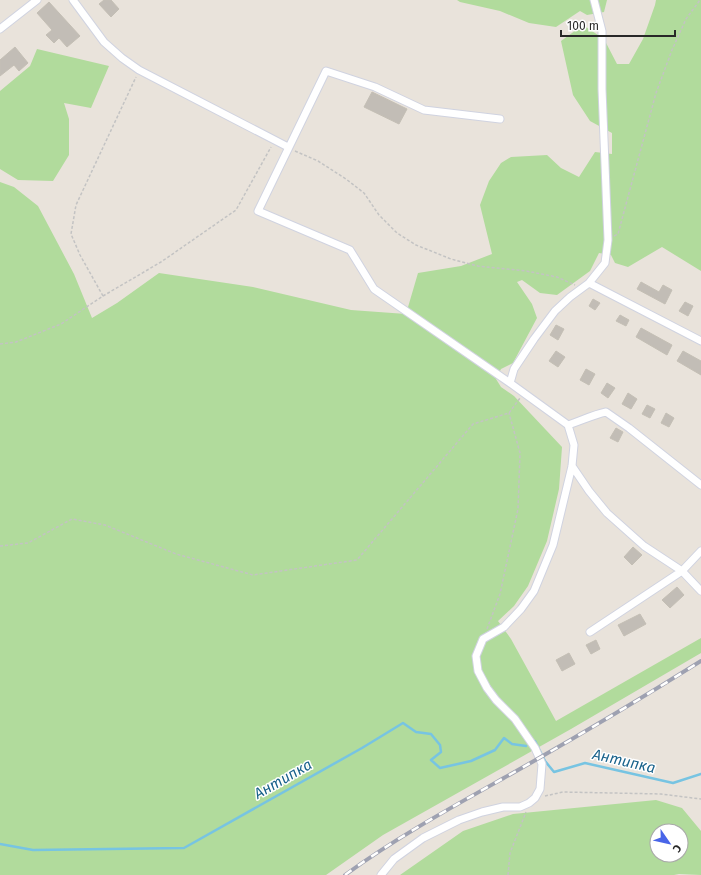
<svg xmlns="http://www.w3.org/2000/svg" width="701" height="875" viewBox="0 0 701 875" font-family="'Fira Sans',sans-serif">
  <rect width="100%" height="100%" fill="#e9e3db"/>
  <path fill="#b1db9c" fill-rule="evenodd" d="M457 0H607L604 12 587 15 580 11 556 27 529 23 500 11 460 2Z
    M656 0H701V271L662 247 628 267 615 263 611 255 599 253 590 271 557 295 540 293 522 280 517 282 532 304 537 318 513 363 501 369 496 379 501 387 514 396 562 447 559 489 547 541 528 586 514 606 498 621 511 639 556 721 701 638V653L571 729 383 835 326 875H0V182L14 187 38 206 74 274 92 318 117 303 159 273 253 287 351 310 406 314 418 273 461 266 492 254 480 205 489 181 501 163 511 157 547 155 561 168 579 177 595 152 612 154V133L590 121 573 95 561 41 583 25 604 39 617 64H629L643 39 655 5Z
    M37 49 109 66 91 108 64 103 69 119V155L53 181 18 180 0 169V91L30 66Z
    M656 800 682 808 701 831V875L679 874 674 875H400L463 831 513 814ZM657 831H681V855H657Z"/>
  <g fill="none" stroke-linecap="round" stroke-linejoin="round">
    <path stroke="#77c4e2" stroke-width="2.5" d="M535 741 545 761 554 772 585 763 673 783 701 774
      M0 844 33 850 184 848 362 748 403 723 416 732 431 734 440 745 441 752 431 760 440 768 471 761 495 750 504 738 512 744 526 746"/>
  </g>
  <path fill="#c2bdb6" stroke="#c4bfb5" d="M104 0H111L119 9 111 17 99 4Z
    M49 2 80 36 67 47 59 38 54 43 46 35 52 30 37 13Z
    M15 47 28 63 19 71 14 65 0 76V60Z
    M372 92 407 109 399 124 364 107Z
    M641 282 659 292 663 285 672 290 665 304 637 289Z
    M593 299 600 303 595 310 589 306Z
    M685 302 693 306 688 316 679 311Z
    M620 315 629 320 626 326 616 321Z
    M556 325 564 329 558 340 550 335Z
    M641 328 672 345 667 355 636 337Z
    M556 351 565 357 558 367 549 361Z
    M683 351 701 361V375L677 361Z
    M586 369 595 374 589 385 580 380Z
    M607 383 615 388 608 398 601 393Z
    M628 393 637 399 631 409 622 404Z
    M647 405 655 409 650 418 642 414Z
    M666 413 674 418 669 427 661 423Z
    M616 428 623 432 618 442 610 438Z
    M633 547 642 555 632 565 624 557Z
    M677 587 684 595 670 608 662 600Z
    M640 614 646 624 624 636 618 625Z
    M596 640 600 649 591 654 586 645Z
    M569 653 575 664 562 671 556 660Z"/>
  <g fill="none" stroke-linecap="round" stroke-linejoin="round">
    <g stroke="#d0d3e0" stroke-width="9">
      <path id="street" d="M73 0 104 42 122 58 139 70 288 147
        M0 29 37 0
        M589 283 701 341
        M510 383 514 369 534 339 555 311 570 297 589 283 605 263 608 240 602 89V31L594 0
        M568 425C581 421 592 415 606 412L629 428 701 485
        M572 466 589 491 607 513 644 546 682 571 701 591
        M590 632 682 571 701 551
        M381 875 394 859 423 838 459 820 482 812 503 807H520L529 803 535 798 540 789 542 764 535 748 515 719 496 700 487 688 478 671 476 656 483 639 504 627 521 609 534 591 553 545 572 466 574 445 568 425 510 383 374 289 350 250 258 211 326 71 375 87 424 110 500 119"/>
    </g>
    <path stroke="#c3c3c3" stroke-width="1.5" stroke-dasharray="3 2" stroke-linecap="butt" d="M295 151 318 161 346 179 364 193 379 215 397 233 416 245 451 259 478 266 526 271 557 277 575 285
      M614 236 618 234 656 93 672 50 686 19 700 0
      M103 296 80 255 71 234 76 205 136 77
      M0 344 16 342 61 324 103 296 161 262 236 210 271 147
      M0 546 28 543 72 519 105 525 176 554 253 575 357 560 473 424 509 413 520 398
      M487 629 500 594 518 509 520 453 509 413
      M545 796 563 792 661 794 701 799
      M508 875 510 853 526 812"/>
    <use href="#street" stroke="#fff" stroke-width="7"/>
    <g stroke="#9ea1b1" stroke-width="4">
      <path id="rail" d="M345 875C397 837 454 806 511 774 575 738 639 700 701 661"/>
    </g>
    <use href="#rail" stroke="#fff" stroke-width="2.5" stroke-dasharray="8" stroke-linecap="butt"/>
  </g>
  <g text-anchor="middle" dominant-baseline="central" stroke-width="3" stroke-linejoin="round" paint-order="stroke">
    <g font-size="15" font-style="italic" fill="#19628b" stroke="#fff">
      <text transform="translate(624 761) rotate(13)">Антипка</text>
      <text transform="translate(283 779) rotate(-30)">Антипка</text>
    </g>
  </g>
  <g transform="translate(669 843) rotate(124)"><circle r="19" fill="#ffffff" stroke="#a9a9a9"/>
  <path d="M0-3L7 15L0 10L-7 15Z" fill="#4965e8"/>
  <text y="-6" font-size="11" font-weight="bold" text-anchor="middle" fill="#282828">С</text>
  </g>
  <path d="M561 30v6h114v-6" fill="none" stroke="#282828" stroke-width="2"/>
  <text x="567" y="30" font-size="12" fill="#282828" stroke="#ffffff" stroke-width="3" paint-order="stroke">100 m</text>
</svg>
